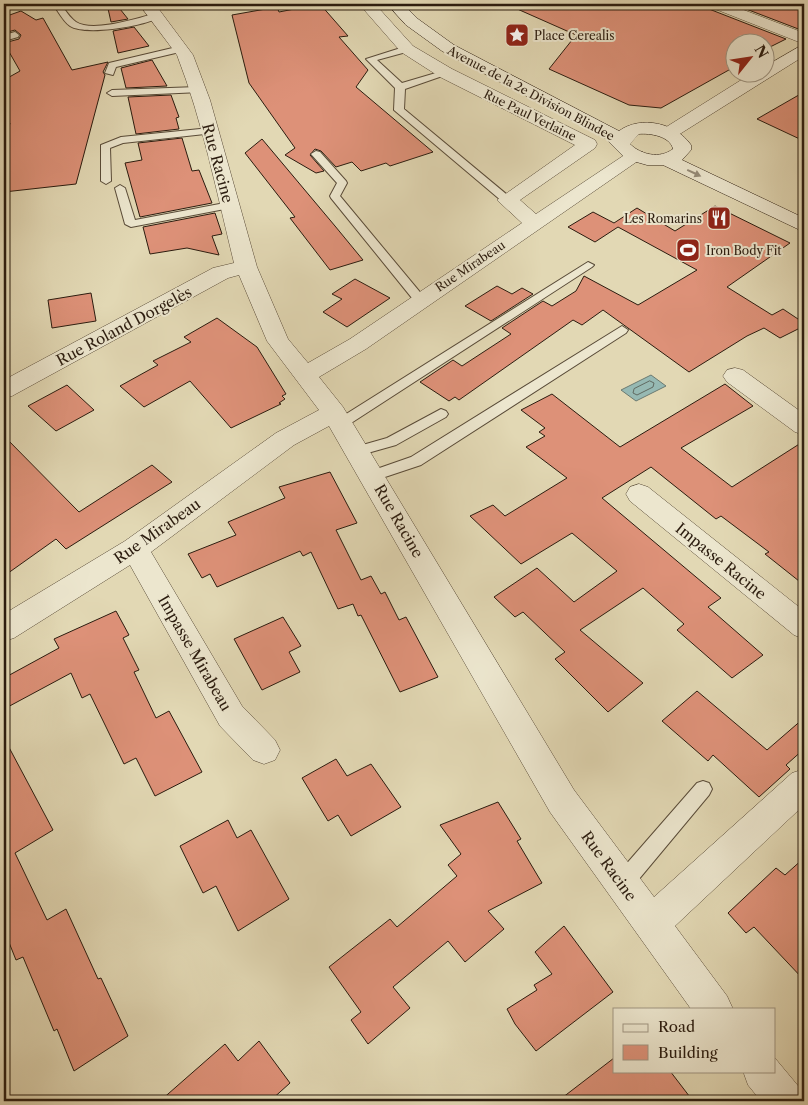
<svg xmlns="http://www.w3.org/2000/svg" width="808" height="1105" viewBox="0 0 808 1105" font-family="'Libre Caslon Text',serif">
  <rect width="100%" height="100%" fill="#e2d8b4"/>
  <filter id="stains"><feTurbulence type="fractalNoise" baseFrequency=".004" numOctaves="4"/><feColorMatrix values="0 0 0 0 .2 0 0 0 0 .09 0 0 0 0 .02 0 0 0 .5 -.17"/></filter>
  <radialGradient id="worn" r=".72"><stop offset=".6" stop-color="#630" stop-opacity="0"/><stop offset="1" stop-color="#630" stop-opacity=".3"/></radialGradient>
  <path fill="#96b9b3" stroke="#6b7a71" d="M651 375 666 386 636 401 621 390Z"/>
  <g fill="none" stroke-linecap="round" stroke-linejoin="round">
    <path stroke="#606a61" stroke-width="1" d="M650 381 654 383 653 387 637 395 633 393 634 389Z"/>
  </g>
  <path fill="#dd9178" stroke="#2b1c0f" d="M107 4H116L128 19 111 22Z
    M320 4 348 36 339 37 368 70 356 87 433 152 390 166 386 163 361 171 352 162 336 167 321 151 315 149 310 155 324 171 316 173 285 155 295 148 249 83 232 15 277 7 279 12Z
    M506 4H705L709 9 786 39 766 49V42H736V66L661 108 629 105 549 69 576 35Z
    M733 4H804V28L801 30Z
    M21 11 36 20 43 18 72 70 108 62 103 72 105 75 76 184 4 192V146L10 123H4V80L20 71 4 43 19 39 21 35 15 30 4 33V17Z
    M134 27 149 46 118 53 113 31Z
    M152 60 167 86 126 88 121 68Z
    M804 92V141L757 119Z
    M171 95 179 117 176 118 179 129 136 134 128 97Z
    M182 138 192 171 199 170 212 203 140 217 125 163 142 160 138 143Z
    M262 139 335 226 363 260 330 270 290 218 295 217 245 153Z
    M715 206 790 243 727 287 772 315 783 309 804 323V326L780 338 764 328 747 336 689 372 603 310 582 325 573 320 459 400 455 397 449 401 420 382 453 360 462 366 511 334 502 328 543 301 552 306 576 291 584 276 638 305 697 270 618 227 595 242 568 227 593 212 614 223 637 208 675 231Z
    M215 213 222 234 212 236 219 255 187 248 150 254 143 227Z
    M355 279 390 298 347 327 323 312 342 299 332 294Z
    M497 286 512 294 522 288 533 294 491 321 465 306Z
    M91 293 96 321 52 328 48 300Z
    M217 318 257 347 286 394 282 396 285 399 279 403 281 404 231 428 190 381 144 407 120 386 158 365 153 361 191 342 184 337Z
    M725 384 753 406 681 448 732 487 804 441V585L765 554 769 552 721 516 716 519 651 467 602 498 721 598 708 607 763 655 732 678 677 630 684 624 643 588 580 630 643 683 608 712 555 659 565 652 523 612 515 617 494 597 537 568 574 602 617 571 572 533 521 564 470 516 493 505 505 516 567 478 526 447 545 436 539 432 545 428 521 410 552 394 620 447Z
    M67 385 94 410 56 431 28 406Z
    M4 436 79 512 152 465 172 482 66 549 56 539 4 576Z
    M330 472 357 523 336 530 361 580 371 576 381 594 385 592 399 620 406 617 438 677 400 692 361 615 358 616 353 604 338 609 311 552 303 556 300 551 217 587 210 574 202 578 188 554 236 535 228 522 285 498 279 487Z
    M116 611 129 635 123 638 139 670 134 672 156 718 169 711 202 772 155 796 136 758 124 764 90 694 82 698 71 673 4 709V678L59 648 54 639Z
    M283 617 301 646 289 652 300 672 262 690 234 639Z
    M697 691 767 750 804 718V749L786 765 790 769 759 797 713 755 708 761 662 721Z
    M4 738 53 830 15 853 47 920 66 909 98 979 101 978 128 1036 74 1071 57 1029 54 1031 23 957 16 960 4 930Z
    M336 759 347 776 371 764 401 807 351 836 338 815 328 821 302 778Z
    M498 802 521 839 517 841 542 883 488 911 504 929 465 962 448 941 393 987 410 1008 368 1044 351 1020 361 1012 329 967 390 919 397 927 457 876 448 865 461 854 440 825Z
    M228 820 237 838 251 830 289 899 238 931 216 886 203 893 180 846Z
    M804 858V980L754 927 746 933 728 913 776 868 785 875Z
    M564 926 613 992 536 1051 515 1024 507 1009 537 990 534 985 552 974 535 952Z
    M259 1041 290 1083 270 1101H160L225 1044 238 1061Z
    M614 1058V1071H670L693 1101H558Z"/>
  <g fill="none" stroke-linecap="round" stroke-linejoin="round">
    <g stroke="#594b38" stroke-width="2">
      <path id="service" d="M53 4H61C65 10 70 18 76 22 93 33 138 18 157 13L161 16C148 26 85 36 70 26 63 21 58 11 53 4Z
        M15 32 19 35 18 37 4 41V35Z
        M181 46 184 47V51L116 67 113 75 105 73 109 63Z
        M407 46 410 47V51L377 60 402 83 446 70 451 73 405 89 404 109 511 198V202H503L394 110 395 88 366 59Z
        M198 87 203 90 201 92 112 96 107 93 112 90Z
        M210 128 215 131 214 133 123 143 110 148 111 181 106 184 101 181V145L121 137Z
        M316 151 320 152 346 181 347 183 340 196 424 297 426 300 424 303H416L331 198 330 196 337 183 311 154Z
        M120 185 125 188 135 220 230 202 235 205 230 208 131 227 125 224 115 188Z
        M588 262 594 265 592 267 345 427H335L333 424 335 421Z
        M622 326 628 330 626 333 421 465 373 481 368 480 366 476 368 472 411 457Z
        M441 409 446 411 448 414 446 417 396 445 357 456 350 451 352 448 387 438Z
        M703 781 709 783 712 789 709 795 629 891 622 893 615 891 613 884 615 877 697 783Z"/>
    </g>
    <g stroke="#594b38" stroke-width="1">
      <path id="minor" d="M139 4H155L193 55 210 100 257 267 288 339 308 363 350 339 522 223 497 200 575 145 440 77 401 52 359 4H375L413 46 452 69 595 140 597 144 595 148 520 200 536 214 629 152H643L645 156 366 349 319 377 343 407 574 790 654 897 792 773 804 769V805L675 926 727 996 733 1009H691L550 812 329 426 294 445 151 552 242 706 275 740 280 750 275 760 264 764 253 760 220 726 130 565 14 638 4 641V614L125 541 276 433 319 410 267 341 239 275 228 278 12 396 4 398V380L213 268 234 263C217 194 203 122 177 55Z
        M707 4H728L804 33V44L710 7Z
        M804 44V56L675 137H663L660 133 663 129 754 72H766V66Z
        M735 368 743 370 804 414V435L795 432 727 382 723 376 727 370Z
        M639 484 648 487 804 611V639L794 635 630 501 626 494 630 487Z
        M774 1057 799 1087 804 1101H761L748 1085 743 1071H774Z"/>
    </g>
    <g stroke="#2b1c0f" stroke-width="1">
      <path id="secondary" d="M387 4H403L418 19 454 45 619 131C641 115 676 123 691 145V150L682 160 804 218V232L663 165H647L626 159 605 138 442 51 406 25ZM639 134C650 133 670 136 673 149 660 159 641 155 630 144Z"/>
    </g>
    <use href="#service" fill="#ece6ce" fill-rule="evenodd"/>
    <use href="#minor" fill="#ece6ce" fill-rule="evenodd"/>
    <use href="#secondary" fill="#ece6ce" fill-rule="evenodd"/>
  </g>
  <defs><path id="oneway-solid" d="M-6-.8H1V-3.2L6.5 0L1 3.2V.8H-6Z" transform="scale(1.25)"/></defs>
  <use fill="#958b78" href="#oneway-solid" transform="translate(694 173) rotate(25)"/>
  <defs>
    <g id="sight-square" transform="scale(1.25)"><rect x="-9" y="-9" width="18" height="18" rx="4" fill="#8f2418" stroke="#ece6ce"/><path d="M0-6L1.8-2.2L6-1.7L2.9 1.2L3.7 5.4L0 3.3L-3.7 5.4L-2.9 1.2L-6-1.7L-1.8-2.2Z" fill="#fff"/></g>
    <g id="restaurant-square" transform="scale(1.25)"><rect x="-9" y="-9" width="18" height="18" rx="4" fill="#8f2418" stroke="#ece6ce"/><path d="M-5-6h1v4h1v-4h1v4h1v-4h1v5L-1.5 .5V6h-2V.5L-5-1ZM5-6V6H3V1.5H1.5Q1.5-4 5-6Z" fill="#fff"/></g>
    <g id="stadium-square" transform="scale(1.25)"><rect x="-9" y="-9" width="18" height="18" rx="4" fill="#8f2418" stroke="#ece6ce"/><path d="M0-5a6.5 5 0 1 0 0 10a6.5 5 0 1 0 0-10ZM-3.5-1.8h7v3.6h-7Z" fill="#fff"/></g>
  </defs>
  <g fill-rule="evenodd">
    <use href="#sight-square" x="517" y="35"/>
    <use href="#restaurant-square" x="719" y="218"/>
    <use href="#stadium-square" x="688" y="250"/>
  </g>
  <g text-anchor="middle" dominant-baseline="central" stroke-width="4" stroke-linejoin="round" paint-order="stroke">
    <g font-size="12" fill="#2b1c0f" stroke="#ece6ce" text-anchor="start">
      <text x="534" y="35">Place Cerealis</text>
      <text x="702" y="218" text-anchor="end">Les Romarins</text>
      <text x="706" y="250">Iron Body Fit</text>
    </g>
    <g font-size="12" fill="#2b1c0f" stroke="#ece6ce">
      <text transform="translate(531 93) rotate(28)">Avenue de la 2e Division Blindee</text>
      <text transform="translate(530 115) rotate(26)">Rue Paul Verlaine</text>
      <text transform="translate(470 266) rotate(-34)">Rue Mirabeau</text>
    </g>
    <g font-size="15" fill="#2b1c0f" stroke="#ece6ce">
      <text transform="translate(218 163) rotate(75)">Rue Racine</text>
      <text transform="translate(124 326) rotate(-28)">Rue Roland Dorgelès</text>
      <text transform="translate(399 521) rotate(60)">Rue Racine</text>
      <text transform="translate(157 531) rotate(-35)">Rue Mirabeau</text>
      <text transform="translate(721 561) rotate(39)">Impasse Racine</text>
      <text transform="translate(195 653) rotate(60)">Impasse Mirabeau</text>
      <text transform="translate(609 866) rotate(54)">Rue Racine</text>
    </g>
  </g>
  <rect width="808" height="1105" fill="none" stroke="#e2d8b4" stroke-width="20"/>
  <rect x="5" y="5" width="798" height="1095" fill="none" stroke="#2b1c0f" stroke-width="2.5"/>
  <rect x="10" y="10" width="788" height="1085" fill="none" stroke="#2b1c0f"/>
  <rect x="613" y="1008" width="162" height="65" fill="#ece6ce" stroke="#9f9582"/>
  <rect x="623" y="1024" width="25" height="8" fill="#ece6ce" stroke="#9f9582"/>
  <text x="658" y="1032" font-size="15" fill="#2b1c0f">Road</text>
  <rect x="623" y="1045" width="25" height="15" fill="#dd9178" stroke="#9f9582"/>
  <text x="658" y="1058" font-size="15" fill="#2b1c0f">Building</text>
  <g transform="translate(750 58) rotate(60)"><circle r="24" fill="#ece6ce" stroke="#9f9582"/>
  <path d="M0-4L9 19L0 12L-9 19Z" fill="#8f2418"/>
  <text y="-8" font-size="14" font-weight="bold" text-anchor="middle" fill="#2b1c0f">N</text>
  </g>
  <rect width="100%" height="100%" filter="url(#stains)"/>
  <rect width="100%" height="100%" fill="url(#worn)"/>
</svg>
